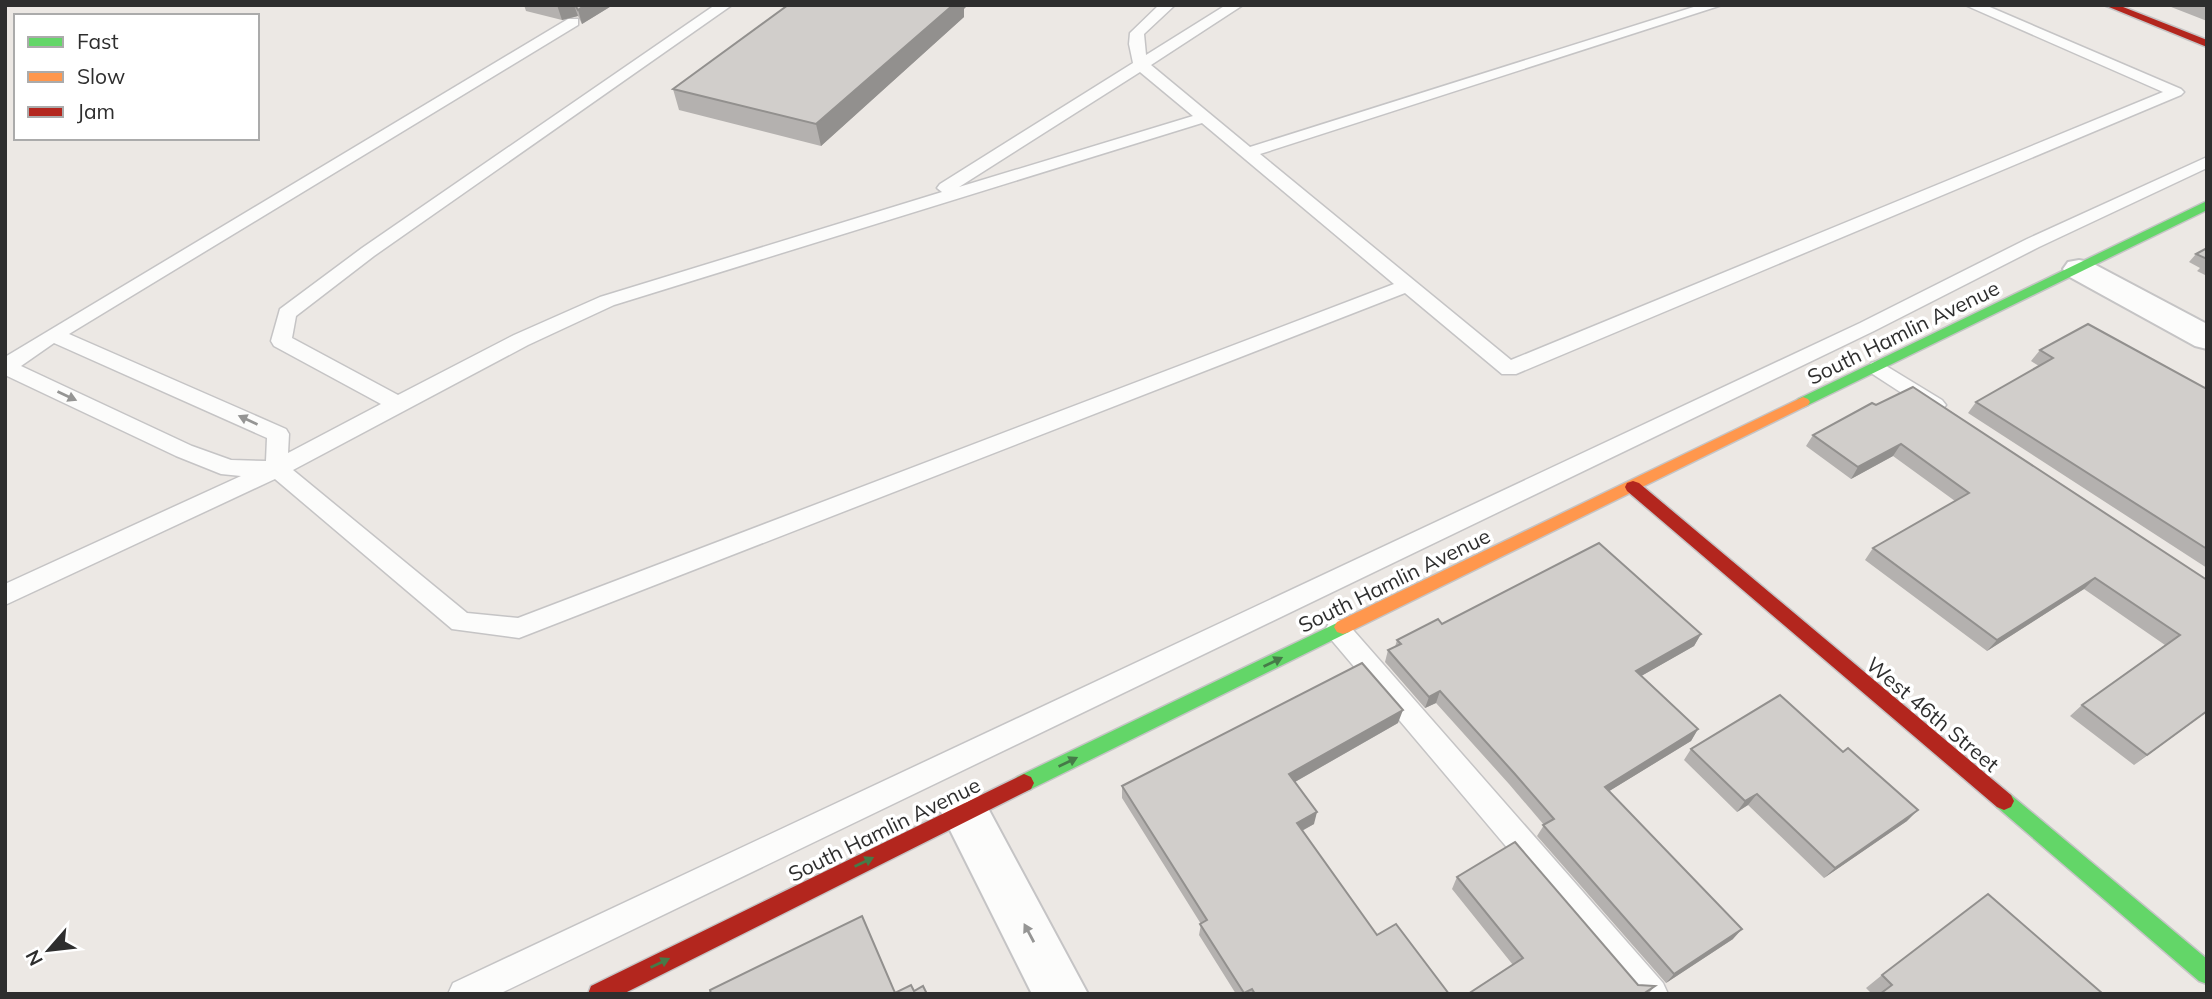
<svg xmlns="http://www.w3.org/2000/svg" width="2212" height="999" viewBox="0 0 2212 999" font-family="Mulish,sans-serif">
  <rect width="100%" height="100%" fill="#ece8e4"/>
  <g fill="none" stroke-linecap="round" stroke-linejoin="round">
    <g stroke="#c5c4c5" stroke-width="3">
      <path id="lane" d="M715 5H732L374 256 296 316 292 338 398 395 514 335 600 297 942 192 937 188 940 184 1133 63 1129 44 1130 33 1159 5H1175L1144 34 1146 55 1226 5H1243L1151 65 1250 147 1700 5H1722L1260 154 1511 360 2163 92 1965 5H1985L2181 89 2184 92 2181 95 1516 374H1502L1405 293 519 638 452 629 275 479 5 605V584L241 476 221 474 176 456 5 375V357L568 19H578V25L69 334 286 429 289 434 288 453 381 404 274 346 271 341 280 309 362 248ZM1140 72 1193 116 959 187ZM1202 123 1394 284 518 618 467 613 293 470 528 345 614 305ZM54 343 267 438 266 461 231 460 192 446 21 366Z
        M2207 157V168L2039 247 1874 331 499 994H448L453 983 1860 323 2027 239Z
        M1878 361 1942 400 1946 405 1942 410H1928L1871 373 1868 368 1871 363Z
        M1338 620 1347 623 1663 983 1668 994H1631L1329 637 1325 630 1329 623Z"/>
    </g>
    <g stroke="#c5c4c5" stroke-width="4">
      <path id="street" d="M2079 260 2090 262 2207 324V349L2195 346 2068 276 2063 269 2068 262Z
        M965 790 982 797 1088 994H1032L941 812 948 797Z"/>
    </g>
    <g stroke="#c5c4c5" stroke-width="3">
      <path id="fast" d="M2207 201V210L1808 405 1803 407 1796 402 1798 399Z
        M1343 620 1349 622 1352 627 1349 632 1031 789 1024 792 1017 789 1014 783 1017 777Z
        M2004 792 2011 795 2207 959V984L2199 981 1997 807 1994 801 1997 795Z"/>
    </g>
    <g stroke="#c5c4c5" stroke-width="3">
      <path id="slow" d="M1803 397 1808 399 1810 402 1808 405 1349 632 1343 634 1337 632 1334 627 1337 622Z"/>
    </g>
    <g stroke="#c5c4c5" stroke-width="3">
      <path id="jam" d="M2104 5H2118L2207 40V47Z
        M1633 481 1639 483 2011 795 2014 801 2011 807 2004 810 1997 807 1627 491 1625 487 1627 483Z
        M1024 774 1031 777 1034 783 1031 789 623 994H588L591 986Z"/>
    </g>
    <use href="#lane" fill="#fcfcfb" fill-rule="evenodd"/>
    <use href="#street" fill="#fcfcfb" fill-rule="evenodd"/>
    <use href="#fast" fill="#63d668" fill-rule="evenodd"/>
    <use href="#slow" fill="#ff974d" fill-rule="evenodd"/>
    <use href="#jam" fill="#b3261e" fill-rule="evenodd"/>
  </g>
  <path fill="#b4b1af" d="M524 5H613L582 24 578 16 562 20 526 11Z
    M2166 5H2207V21Z
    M964 9V17L821 146 679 110 673 89Z
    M2207 248V276L2197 271 2200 268 2189 262 2196 254Z
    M2040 350 2207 389V568L1968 413 1976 402 2039 366 2031 361Z
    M1872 403 2207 580V711L2134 765 2070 716 2082 705 2165 645 2084 589 1987 651 1865 560 1873 548 1955 501 1893 456 1851 479 1806 446 1813 435Z
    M1442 624 1701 634 1694 646 1641 676 1698 729 1691 741 1609 791 1733 939 1666 983 1537 836 1544 825 1509 784 1436 703 1425 708 1385 662 1388 650 1395 647 1397 640Z
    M1398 723 1295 782 1314 824 1302 831 1377 935 1449 994H1236L1199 935 1201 924 1122 798V786Z
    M1691 749 1907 821 1824 878 1748 805 1737 812 1684 760Z
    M1457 877 1638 985 1655 986 1648 994H1468L1513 965 1452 889Z
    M1882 975 2103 994H1872L1866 988Z"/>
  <path fill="#92908e" d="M557 5H574L578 16 562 20Z
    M585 5H613L582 24 578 10Z
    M953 5H968L964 9V17L821 146 816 124Z
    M1901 444 1893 456 1851 479 1858 467Z
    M2095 578 2084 589 1987 651 1997 640Z
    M1701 634 1694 646 1629 683 1636 671Z
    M1440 691 1436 703 1425 708 1429 697Z
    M1403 710 1398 723 1286 787 1289 774Z
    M2207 711 2205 713 2134 765 2147 755Z
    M1698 729 1691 741 1598 798 1605 787Z
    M1757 794 1748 805 1737 812 1745 801Z
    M1918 810 1907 821 1824 878 1835 868Z
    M1317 812 1314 824 1294 835 1297 823Z
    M1742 929 1733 939 1666 983 1674 974Z"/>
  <path fill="#d1cecb" stroke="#92908e" stroke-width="2" d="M575 5H585L578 10Z
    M788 5H953L816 124 673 89Z
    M2207 248V259L2196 254Z
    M2088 324 2207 389V549L1976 402 2053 358 2040 350Z
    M1913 387 2207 580V711L2147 755 2082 705 2180 635 2095 578 1997 640 1873 548 1969 493 1901 444 1858 467 1813 435 1872 403 1876 405Z
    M1599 543 1701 634 1636 671 1698 729 1605 787 1742 929 1674 974 1543 825 1554 819 1514 773 1440 691 1429 697 1388 650 1401 644 1397 640 1438 619 1442 624Z
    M1362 663 1403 710 1289 774 1317 812 1297 823 1377 935 1396 924 1449 994H1255L1252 989 1244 993 1200 924 1207 920 1122 786Z
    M1780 695 1843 752 1848 748 1918 810 1835 868 1757 794 1745 801 1691 749Z
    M1515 842 1638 985 1655 986 1643 994H1468L1523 958 1457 877Z
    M1988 894 2103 994H1880L1892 985 1882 975Z
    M862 916 895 993 911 985 914 991 923 986 927 994H711L710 990Z"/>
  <defs><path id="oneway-solid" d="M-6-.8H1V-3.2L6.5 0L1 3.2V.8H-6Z" transform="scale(1.75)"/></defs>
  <g fill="#959594">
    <use href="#oneway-solid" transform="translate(67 396) rotate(25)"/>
    <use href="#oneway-solid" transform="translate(248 420) rotate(-155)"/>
    <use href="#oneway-solid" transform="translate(1029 933) rotate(-118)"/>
  </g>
  <g fill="#467a48">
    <use href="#oneway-solid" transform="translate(1273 662) rotate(-26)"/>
    <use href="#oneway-solid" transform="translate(1068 762) rotate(-26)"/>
    <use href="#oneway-solid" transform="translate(864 862) rotate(-26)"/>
    <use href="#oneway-solid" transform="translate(660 963) rotate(-26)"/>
  </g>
  <g text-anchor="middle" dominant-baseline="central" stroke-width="7" stroke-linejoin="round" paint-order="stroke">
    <g font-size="21" fill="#2e2e2e" stroke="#fff">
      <text transform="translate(1903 332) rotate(-26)">South Hamlin Avenue</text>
      <text transform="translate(1394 580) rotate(-26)">South Hamlin Avenue</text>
      <text transform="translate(1933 714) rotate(40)">West 46th Street</text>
      <text transform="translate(884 829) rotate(-26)">South Hamlin Avenue</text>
    </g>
  </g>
  <rect width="2212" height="999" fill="none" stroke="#2e2e2e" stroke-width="14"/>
  <rect x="14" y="14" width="245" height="126" fill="#ffffff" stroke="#ababab" stroke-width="2"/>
  <rect x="28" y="37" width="35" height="10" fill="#63d668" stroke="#ababab" stroke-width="2"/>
  <text x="77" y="49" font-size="21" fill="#2e2e2e">Fast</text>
  <rect x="28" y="72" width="35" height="10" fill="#ff974d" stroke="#ababab" stroke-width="2"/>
  <text x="77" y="84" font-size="21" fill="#2e2e2e">Slow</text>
  <rect x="28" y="107" width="35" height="10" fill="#b3261e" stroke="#ababab" stroke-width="2"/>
  <text x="77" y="119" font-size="21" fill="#2e2e2e">Jam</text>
  <g transform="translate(49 950) rotate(242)" stroke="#ffffff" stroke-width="5" paint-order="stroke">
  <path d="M0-5L12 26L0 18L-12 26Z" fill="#2e2e2e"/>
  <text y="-10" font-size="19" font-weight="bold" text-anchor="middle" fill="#2e2e2e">N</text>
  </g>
</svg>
